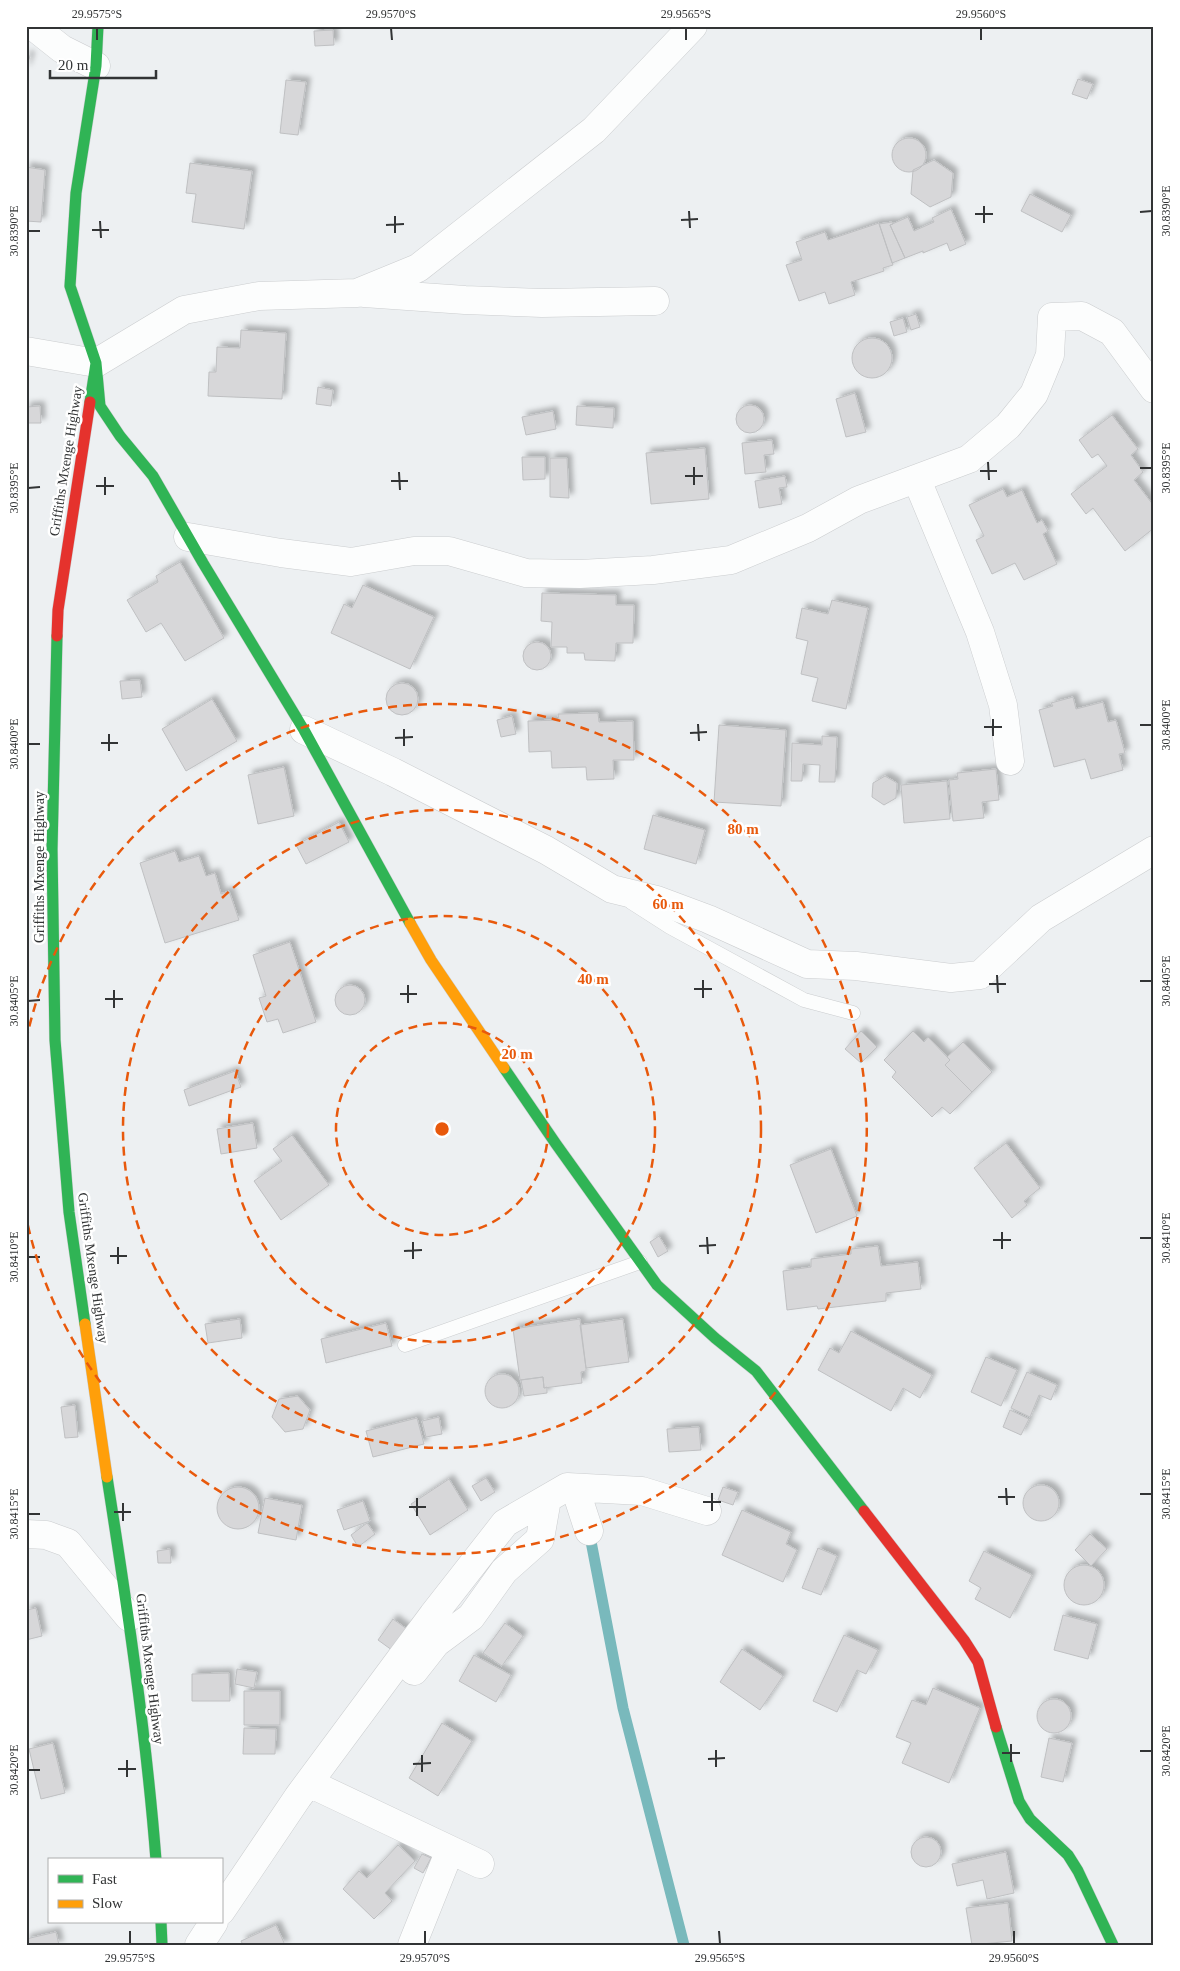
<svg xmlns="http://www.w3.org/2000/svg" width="1180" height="1971" viewBox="0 0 1180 1971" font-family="Georgia,serif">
  <defs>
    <filter id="shadow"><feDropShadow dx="4.5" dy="-4.5" stdDeviation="2.5" flood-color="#0004"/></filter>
  </defs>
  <rect width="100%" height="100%" fill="#edf0f2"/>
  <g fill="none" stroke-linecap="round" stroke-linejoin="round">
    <path stroke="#79b9bc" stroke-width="11" d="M589 1531 623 1708 684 1945"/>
  </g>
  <path fill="#d7d7d9" stroke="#bfc0c2" filter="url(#shadow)" d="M333 30 334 45 315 46 314 31Z
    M26 55 30 56 26 70Z
    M1078 79 1093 84 1087 99 1072 94Z
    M286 80 306 82 298 135 280 133Z
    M892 155a17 17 0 1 1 34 0a17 17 0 1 1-34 0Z
    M934 160 953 173 951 197 930 207 911 194 913 170Z
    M190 163 252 171 244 229 192 222 196 194 186 193Z
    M26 167 45 170 41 222 26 221Z
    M1030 194 1071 215 1062 232 1021 211Z
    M951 209 966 244 950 251 947 243 923 253V251L905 258 890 225 908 217 914 231 934 222 932 218Z
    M892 222 893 224 890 225 905 258 892 263 879 224Z
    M879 223 893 265 883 268 884 271 851 282 855 295 829 304 825 292 799 301 786 265 802 260 796 242 825 232 828 240Z
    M916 314 920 327 911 330 907 317Z
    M903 318 907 332 894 336 890 322Z
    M241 330 286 333 282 399 208 396 209 372H216L217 347 240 348Z
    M852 358a20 20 0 1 1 40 0a20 20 0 1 1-40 0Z
    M318 387 333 390 331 406 316 404Z
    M855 393 866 432 846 437 836 399Z
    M736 419a14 14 0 1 1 28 0a14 14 0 1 1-28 0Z
    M40 406 41 423H26V407Z
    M577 406 614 408 613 428 576 425Z
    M553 411 556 429 526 435 522 417Z
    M1112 415 1138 449 1131 455 1143 472 1134 480 1154 506V528L1125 551 1093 508 1086 514 1071 494 1107 466 1098 454 1092 458 1079 440Z
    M772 440 774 454 764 455 766 472 745 474 742 443Z
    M705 448 709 499 651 504 646 453Z
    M522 457H545V479L523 480Z
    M550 458H567L569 498 550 497Z
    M785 476 787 487 779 488 782 504 759 508 755 481Z
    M1003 489 1007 497 1022 490 1037 523 1042 520 1048 531 1043 534 1057 564 1024 580 1015 563 992 574 976 540 984 536 969 505Z
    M180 562 224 638 185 661 161 623 146 632 127 600 158 582 156 576Z
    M363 585 434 617 410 669 331 633 344 604 352 608Z
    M542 593 616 595V605H634L633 643H616L615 661 585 660 584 653H567V647H551L552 622 541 621Z
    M832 600 868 608 846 709 812 701 818 678 801 674 808 641 796 638 802 608 828 614Z
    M523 656a14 14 0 1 1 28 0a14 14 0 1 1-28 0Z
    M140 680 142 697 122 699 120 681Z
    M386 699a16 16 0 1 1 32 0a16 16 0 1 1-32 0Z
    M1073 697 1076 709 1103 702 1108 722 1116 720 1125 753 1119 754 1123 770 1091 779 1085 759 1054 767 1039 710 1053 706 1051 703Z
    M212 699 237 741 186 771 162 729Z
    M598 713 599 722 633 721 634 760H613L614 779 587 780 586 767 552 768 551 751 529 752 528 721 559 720 558 714Z
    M512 716 516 734 501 737 497 720Z
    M719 725 786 730 781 806 714 802Z
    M822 736 837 737 835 782H819L820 765 803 764 802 781H791L792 743 822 745Z
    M284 767 294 816 258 824 248 775Z
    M996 769 999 800 982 802 984 818 953 821 949 780 958 779 957 773Z
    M885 776 897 783 896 798 884 805 872 797 873 783Z
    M947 781 950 819 904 823 901 785Z
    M653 815 705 830 696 864 644 849Z
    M339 822 349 842 306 864 296 845Z
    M175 851 179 862 199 856 206 876 215 873 221 894 229 891 239 920 165 943 140 863Z
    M290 942 316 1022 283 1033 278 1019 267 1022 259 998 266 996 253 955Z
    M335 1000a15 15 0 1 1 30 0a15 15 0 1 1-30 0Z
    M861 1031 877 1047 861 1063 845 1049Z
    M913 1031 924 1042 928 1037 950 1060 945 1065 972 1092 950 1114 942 1107 932 1117 892 1077 896 1072 884 1060Z
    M963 1042 992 1072 972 1092 945 1065 950 1060 947 1057Z
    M235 1071 241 1087 189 1106 184 1090Z
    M253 1123 257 1148 221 1154 217 1129Z
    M292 1135 329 1185 281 1220 254 1181 282 1161 273 1149Z
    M1006 1143 1040 1188 1024 1201 1027 1205 1012 1218 974 1168Z
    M831 1149 857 1216 816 1233 790 1165Z
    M659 1236 668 1251 658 1257 650 1242Z
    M878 1246 881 1266 918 1262 921 1289 886 1293V1301L818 1309 817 1306 787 1310 783 1271 811 1267V1259L851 1254V1249Z
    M240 1319 242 1338 208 1343 205 1324Z
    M580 1319 586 1368V1371L581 1372 582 1383 544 1388 543 1377 520 1380 513 1329Z
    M623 1319 629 1362 586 1368 580 1325Z
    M386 1323 392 1346 326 1363 321 1339Z
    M851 1331 932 1375 920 1398 903 1388 891 1411 818 1370 830 1348 839 1353Z
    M986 1357 1017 1370 1001 1406 971 1392Z
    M1027 1372 1057 1385 1051 1400 1039 1395 1030 1417 1011 1408Z
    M485 1391a17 17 0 1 1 34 0a17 17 0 1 1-34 0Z
    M543 1377 544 1388 547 1387V1393L524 1396 521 1380Z
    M298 1396 310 1410 303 1429 285 1432 272 1417 279 1399Z
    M75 1405 78 1437 65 1438 61 1407Z
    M1010 1410 1029 1419 1021 1435 1003 1427Z
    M439 1417 442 1434 426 1437 422 1421Z
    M417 1418 424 1444 373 1457 366 1431Z
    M699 1427 701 1450 669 1452 667 1429Z
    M486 1478 495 1492 481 1501 472 1486Z
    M449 1479 468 1510 430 1535 411 1504Z
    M1023 1503a18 18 0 1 1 36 0a18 18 0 1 1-36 0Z
    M723 1487 738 1492 733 1505 718 1500Z
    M217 1508a21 21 0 1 1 42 0a21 21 0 1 1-42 0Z
    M265 1498 302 1505 296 1540 258 1533Z
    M363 1501 370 1521 344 1530 337 1510Z
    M742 1510 791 1532 786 1544 797 1550 783 1582 722 1555Z
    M367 1523 375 1534 358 1547 351 1535Z
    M1090 1534 1107 1549 1091 1566 1075 1550Z
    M818 1548 837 1556 821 1595 802 1588Z
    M170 1549 171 1563H158L157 1551Z
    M984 1551 1032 1575 1010 1618 975 1599 981 1588 969 1581Z
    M1064 1585a20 20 0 1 1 40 0a20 20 0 1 1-40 0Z
    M36 1608 42 1636 26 1640V1610Z
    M1063 1615 1097 1624 1088 1659 1054 1650Z
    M393 1619 411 1632 396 1653 378 1640Z
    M505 1623 523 1636 502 1666 483 1653Z
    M844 1635 878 1650 866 1674 857 1670 837 1712 813 1701Z
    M742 1649 783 1676 760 1710 720 1682Z
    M474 1655 511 1675 496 1702 459 1681Z
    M237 1669 257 1672 254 1688 235 1684Z
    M229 1673 230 1701H192V1674Z
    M933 1688 980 1708 949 1783 902 1763 911 1743 896 1737 912 1700 926 1705Z
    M244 1691H280V1725H244Z
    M1037 1716a17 17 0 1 1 34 0a17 17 0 1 1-34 0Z
    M442 1723 472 1741 438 1796 409 1778Z
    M244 1728 276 1729 275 1754H243Z
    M1049 1738 1072 1743 1063 1782 1041 1777Z
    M53 1743 65 1793 41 1799 29 1749Z
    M911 1852a15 15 0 1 1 30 0a15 15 0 1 1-30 0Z
    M398 1845 415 1861 385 1893 392 1901 374 1919 343 1889 359 1871 367 1878Z
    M1006 1852 1014 1893 987 1899 983 1880 957 1886 952 1864Z
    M422 1854 431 1858 423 1873 414 1868Z
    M1008 1903 1012 1941 972 1945 966 1908Z
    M276 1925 285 1945H243L241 1941Z
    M56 1932 59 1945H26V1939Z"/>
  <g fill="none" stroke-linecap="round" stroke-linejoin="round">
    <g stroke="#cbcdcf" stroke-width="15">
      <path id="lane" d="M631 902 670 927 804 1000 853 1013
        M405 1345 640 1262"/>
    </g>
    <g stroke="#cbcdcf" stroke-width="29">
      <path id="street" d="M33 26 62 49 96 66
        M364 293 465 300 542 303 655 301
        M26 351 96 363 184 310 259 296 357 293 418 268 594 130 693 26
        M917 480 980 632 1003 705 1010 761
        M188 537 281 553 351 562 414 551H449L526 573 580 574 653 570 731 560 808 528 859 500 969 459 1008 426 1034 394 1050 355 1052 317 1082 316 1112 332 1154 389
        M304 730 393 772 546 850 612 889 657 900 708 919 807 964 856 966 951 978 980 975 1041 918 1154 850
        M575 1488 589 1531
        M26 1534 46 1535 68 1543 129 1617
        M414 1671 436 1643 471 1617 504 1571 540 1539 547 1499
        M309 1783 480 1864
        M221 1911 298 1797 433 1615 505 1523 567 1487 642 1491 707 1511
        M199 1945 214 1922
        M412 1945 450 1850"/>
    </g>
    <g stroke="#cbcdcf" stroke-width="12">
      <path id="fast" d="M96 363 100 406 120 436 153 476 203 563 304 730 410 923
        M90 402 96 363 70 286 76 193 96 66 98 26
        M57 636 52 849 55 1040 69 1212 85 1324
        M504 1068 556 1144 657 1285 715 1338 756 1371 864 1511
        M107 1477C127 1605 146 1732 156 1860
        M996 1727 1019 1801 1030 1819 1068 1855 1078 1871 1113 1945
        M161 1922 162 1945"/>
    </g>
    <g stroke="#cbcdcf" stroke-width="12">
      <path id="slow" d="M410 923 431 960 504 1068
        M85 1324 107 1477"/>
    </g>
    <g stroke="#cbcdcf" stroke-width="12">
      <path id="jam" d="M57 636 58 610 90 402
        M864 1511 964 1640 978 1662 996 1727"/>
    </g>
    <use href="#lane" stroke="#fcfdfd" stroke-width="14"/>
    <use href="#street" stroke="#fcfdfd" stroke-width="28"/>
    <use href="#fast" stroke="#30b455" stroke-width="11"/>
    <use href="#slow" stroke="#ff9f0a" stroke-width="11"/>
    <use href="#jam" stroke="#e5322d" stroke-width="11"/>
  </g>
  <path fill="none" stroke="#323435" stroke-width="2" d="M97 28V40M391 28 392 40M686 28V40M981 28V40M984 206V223M689 211 690 228M1140 212 1152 211M975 214H993M395 216V233M681 220 698 219M100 221 101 238M386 225 404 224M92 230H109M28 231H40M988 462 989 480M694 467V485M1140 468H1152M980 471H997M399 472 400 490M685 476H703M105 477V495M391 481H408M96 486H114M28 488 40 487M993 719V736M698 724 699 741M1140 725H1152M984 727H1002M404 729V746M690 733 707 732M109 734V751M395 738 413 737M101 743H118M28 744H40M997 975 998 993M703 980V998M1140 981H1152M989 984H1006M408 985V1003M694 989H712M114 990V1008M400 994H417M105 999H123M28 1001 40 1000M1002 1232V1249M707 1237 708 1254M1140 1238H1152M993 1240H1011M413 1242V1259M699 1246 716 1245M118 1247V1264M404 1251 422 1250M110 1256H127M28 1257H40M1006 1488 1007 1505M712 1493V1511M1140 1494H1152M998 1497H1015M417 1498V1516M703 1502H721M123 1503V1521M409 1507H426M114 1512H131M28 1514H40M1011 1744V1762M716 1750V1767M1140 1751H1152M1002 1753H1020M422 1755V1772M708 1759 725 1758M127 1760V1777M413 1764 431 1763M118 1769H136M28 1770H40M130 1931V1944M425 1931V1944M719 1931 720 1944M1014 1931V1944"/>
  <g fill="none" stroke="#e8590c" stroke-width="2.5" stroke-dasharray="9 6">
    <circle cx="442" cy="1129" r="106"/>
    <circle cx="442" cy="1129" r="213"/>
    <circle cx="442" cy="1129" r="319"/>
    <path d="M26 1041A425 425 0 1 1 26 1217"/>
  </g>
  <g text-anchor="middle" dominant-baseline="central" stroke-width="5" stroke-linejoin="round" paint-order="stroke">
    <g font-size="14" fill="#323435" stroke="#fff">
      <text transform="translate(66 461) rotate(-81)">Griffiths Mxenge Highway</text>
      <text transform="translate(39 867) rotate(-90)">Griffiths Mxenge Highway</text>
      <text transform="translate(93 1268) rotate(82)">Griffiths Mxenge Highway</text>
      <text transform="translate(150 1669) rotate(83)">Griffiths Mxenge Highway</text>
    </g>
  </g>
  <circle cx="442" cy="1129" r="8" fill="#e8590c" stroke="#fff" stroke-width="2.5"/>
  <g font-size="15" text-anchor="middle" font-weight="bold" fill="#e8590c" stroke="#fff" stroke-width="5" stroke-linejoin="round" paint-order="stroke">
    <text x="743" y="834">80 m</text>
    <text x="668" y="909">60 m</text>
    <text x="593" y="984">40 m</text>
    <text x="517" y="1059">20 m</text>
  </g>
  <rect width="1180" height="1971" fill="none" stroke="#ffffff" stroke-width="55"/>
  <rect x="48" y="1858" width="175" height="65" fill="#ffffff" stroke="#adaeae"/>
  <rect x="58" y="1875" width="25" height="8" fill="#30b455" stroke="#adaeae"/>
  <text x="92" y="1884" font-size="15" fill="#323435">Fast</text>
  <rect x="58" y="1900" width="25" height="8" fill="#ff9f0a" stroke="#adaeae"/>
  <text x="92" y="1908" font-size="15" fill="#323435">Slow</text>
  <path d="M50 70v8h106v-8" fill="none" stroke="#323435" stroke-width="2.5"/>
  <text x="58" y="70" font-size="15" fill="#323435" stroke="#ffffff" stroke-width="4" paint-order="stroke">20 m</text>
  <rect x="28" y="28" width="1124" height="1916" fill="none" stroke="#323435" stroke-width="2"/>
  <g font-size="12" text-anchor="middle" fill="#323435">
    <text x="97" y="18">29.9575°S</text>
    <text x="391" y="18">29.9570°S</text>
    <text x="686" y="18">29.9565°S</text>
    <text x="981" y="18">29.9560°S</text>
    <text transform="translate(1166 211) rotate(-90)" y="4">30.8390°E</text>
    <text transform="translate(14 231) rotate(-90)" y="4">30.8390°E</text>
    <text transform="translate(1166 468) rotate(-90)" y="4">30.8395°E</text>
    <text transform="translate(14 488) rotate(-90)" y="4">30.8395°E</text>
    <text transform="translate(1166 725) rotate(-90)" y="4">30.8400°E</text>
    <text transform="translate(14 744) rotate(-90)" y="4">30.8400°E</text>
    <text transform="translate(1166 981) rotate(-90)" y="4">30.8405°E</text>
    <text transform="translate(14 1001) rotate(-90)" y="4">30.8405°E</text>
    <text transform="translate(1166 1238) rotate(-90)" y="4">30.8410°E</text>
    <text transform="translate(14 1257) rotate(-90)" y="4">30.8410°E</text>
    <text transform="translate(1166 1494) rotate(-90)" y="4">30.8415°E</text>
    <text transform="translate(14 1514) rotate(-90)" y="4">30.8415°E</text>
    <text transform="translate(1166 1751) rotate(-90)" y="4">30.8420°E</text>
    <text transform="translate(14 1770) rotate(-90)" y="4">30.8420°E</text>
    <text x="130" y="1962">29.9575°S</text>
    <text x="425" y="1962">29.9570°S</text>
    <text x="720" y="1962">29.9565°S</text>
    <text x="1014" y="1962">29.9560°S</text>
  </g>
</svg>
